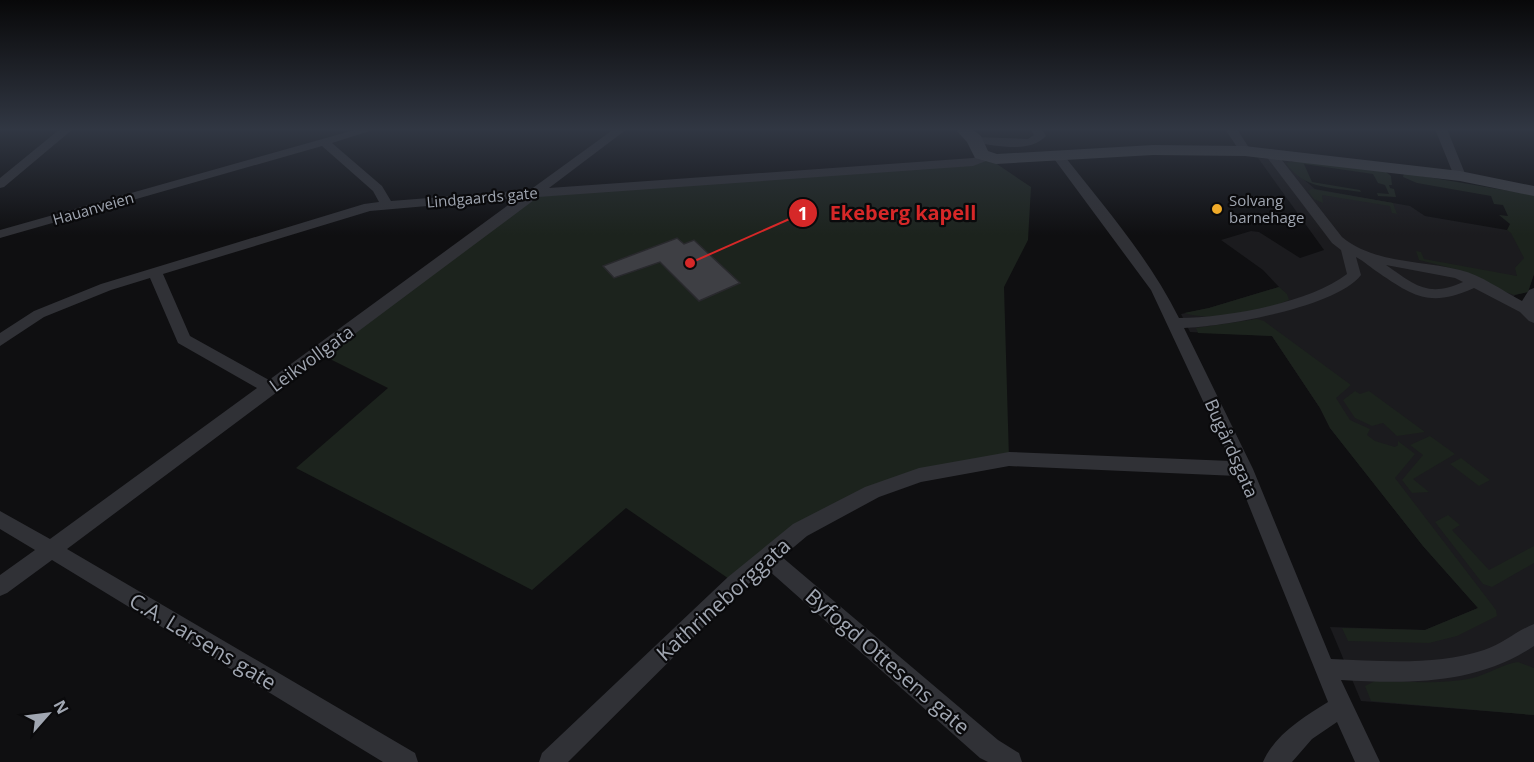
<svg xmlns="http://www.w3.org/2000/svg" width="1534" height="762" viewBox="0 0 1534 762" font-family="'Open Sans',sans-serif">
  <rect width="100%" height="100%" fill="#0f0f11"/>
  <path fill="#1b1b1e" d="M1258 158 1290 160 1302 178 1315 189 1410 206 1425 216 1507 230 1534 240V274L1528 292 1515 295 1510 301 1534 318V715L1361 701 1330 627 1425 630 1478 608 1423 546 1330 428 1320 408 1272 336 1190 332 1181 314 1209 308 1279 287 1263 270 1221 240 1251 231 1259 232 1300 258 1324 250Z"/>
  <path fill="#1c231d" d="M988 158 1031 187 1028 240 1004 287 1009 459 919 475 834 511 735 583 626 508 532 590 296 468 388 388 318 353 535 193Z
    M1296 161 1386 172 1391 176 1392 185H1389L1390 188 1394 189 1396 197 1378 196 1377 193 1389 194 1385 185 1378 183 1373 174 1304 164 1312 182 1360 190 1361 192C1332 187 1304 190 1286 163Z
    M1404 173 1534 195V274L1528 292 1514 295 1503 291 1463 271 1419 260 1416 251 1421 252 1424 259 1517 276 1515 268 1524 258 1511 233 1507 230 1510 224 1499 215 1508 216 1503 205 1494 204 1491 196 1417 183 1403 177Z
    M1312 189 1393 203 1397 214 1392 213 1390 206 1322 195 1323 203 1314 199 1308 191Z
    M1279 287 1287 294 1289 300C1259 313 1215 322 1184 313L1209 308Z
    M1257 319 1264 321 1351 385 1336 398 1350 420 1370 429 1367 435 1375 441 1395 447 1398 445V441L1415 454 1395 478 1496 610 1497 616 1457 636 1429 643 1348 641 1342 628 1425 630 1478 608 1423 546 1330 428 1320 408 1272 336 1198 333 1196 328Z
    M1355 391 1360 394 1369 391 1425 432 1397 436 1383 423 1372 426 1355 418 1343 400Z
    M1430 436 1455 454 1413 479 1429 492 1412 493 1402 480 1423 455 1410 445Z
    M1461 458 1490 480 1479 486 1450 464Z
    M1448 515 1460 525 1452 530 1489 570 1534 546V563L1492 587 1483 584 1435 522Z
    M1518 662 1534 668V715L1371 701 1365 686 1375 681C1407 681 1441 685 1473 678 1488 674 1503 664 1518 662Z"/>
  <path fill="#3e3f44" stroke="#29292d" stroke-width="1.5" d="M677 238 684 244 694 240 740 283 699 301 660 262 614 278 603 266Z"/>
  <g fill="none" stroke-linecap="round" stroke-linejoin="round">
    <path fill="#303136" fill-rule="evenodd" d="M60 129H73L4 187 0 188V178Z
      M358 129H376L332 143 382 186 391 201 530 190 614 129H627L549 188 973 158 988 154 994 158 973 166 538 197 67 549 415 753 418 762H383L52 560 7 593 0 596V575L35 550 0 529V511L50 539 257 388 178 343 150 278 111 290 44 317 0 346V333L34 311 101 284 364 204 379 202 373 191 322 146 0 238V230ZM518 198 269 380 190 336 163 274 370 211Z
      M1030 129H1042L1046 136C1029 154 997 145 975 143L969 140 975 137 1028 139 1034 135Z
      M1225 129H1237L1251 151 1249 153H1241Z
      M1435 129H1447L1466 176 1464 179H1456L1454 176Z
      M1270 149 1274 150 1342 237C1375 264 1421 260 1460 270 1481 275 1503 291 1522 301L1529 290 1534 288V323L1529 321 1520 312 1474 288C1432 307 1415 298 1379 273 1371 268 1364 261 1356 257L1361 275C1337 307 1223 327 1184 328L1253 469 1331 659C1381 661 1436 666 1484 650 1503 644 1516 631 1534 624V646C1476 685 1408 684 1341 680L1380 762H1355L1337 722 1312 739 1292 762H1263C1274 735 1304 717 1328 702L1237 476 1009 466 921 482 879 497 807 536 782 557 998 740 1019 753 1022 762H988L980 758 767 569 742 589 568 762H539L542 753 728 577 793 524 865 487 919 468 1009 452 1231 461 1151 290 1052 156 1054 153H1062C1104 206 1149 258 1179 318 1225 318 1310 303 1347 274L1341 250 1332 243 1266 156V150ZM1386 265 1455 278 1463 282C1428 298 1415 285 1386 265Z"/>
    <path fill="#3e4045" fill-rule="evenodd" d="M955 129H972L981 136 988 151 997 154 1153 145 1245 146 1460 171 1534 186V196L1460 181 1245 156 1153 155 996 164 975 158 967 142Z"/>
  </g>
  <linearGradient id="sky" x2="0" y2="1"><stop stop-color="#080809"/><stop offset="0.55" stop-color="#313743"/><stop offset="1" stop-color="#313743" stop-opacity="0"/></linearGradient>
  <rect width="1534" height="235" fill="url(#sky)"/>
  <circle fill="#efaa29" stroke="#0a0a0c" stroke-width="2" cx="1217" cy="209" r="6"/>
  <g text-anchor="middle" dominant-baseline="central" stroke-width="4.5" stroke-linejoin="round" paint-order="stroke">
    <g font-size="15" fill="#a0a6b1" stroke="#0a0a0c">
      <text transform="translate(482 197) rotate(-5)">Lindgaards gate</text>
      <text transform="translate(93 208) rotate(-16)">Hauanveien</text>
    </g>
    <g font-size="15" fill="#a0a6b1" stroke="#0a0a0c" text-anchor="start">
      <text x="1229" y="200">Solvang<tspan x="1229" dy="17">barnehage</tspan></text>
    </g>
    <g font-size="18" fill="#a0a6b1" stroke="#0a0a0c">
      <text transform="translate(311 358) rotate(-36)">Leikvollgata</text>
      <text transform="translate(1232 448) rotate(66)">Bugårdsgata</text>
    </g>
    <g font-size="21" fill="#a0a6b1" stroke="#0a0a0c">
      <text transform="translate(723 599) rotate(-42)">Kathrineborggata</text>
      <text transform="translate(203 641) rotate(31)">C.A. Larsens gate</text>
      <text transform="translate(888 661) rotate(41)">Byfogd Ottesens gate</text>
    </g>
  </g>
  <path fill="none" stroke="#d62828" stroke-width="2" d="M690 263L803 213"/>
  <g fill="#d62828" stroke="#0a0a0c" stroke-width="2">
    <circle cx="690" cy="263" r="6"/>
    <circle cx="803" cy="213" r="15"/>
  </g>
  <g font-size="18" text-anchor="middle" font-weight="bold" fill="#fff">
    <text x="803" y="220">1</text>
  </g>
  <g font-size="20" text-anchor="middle" font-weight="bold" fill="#d62828" stroke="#0a0a0c" stroke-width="4.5" stroke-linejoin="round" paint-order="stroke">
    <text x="903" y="220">Ekeberg kapell</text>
  </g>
  <g transform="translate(48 714) rotate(62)" stroke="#0a0a0c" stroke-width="4.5" paint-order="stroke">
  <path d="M0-4.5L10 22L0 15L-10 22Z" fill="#a0a6b1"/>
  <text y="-9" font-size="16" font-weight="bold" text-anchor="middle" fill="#a0a6b1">N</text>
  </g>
</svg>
